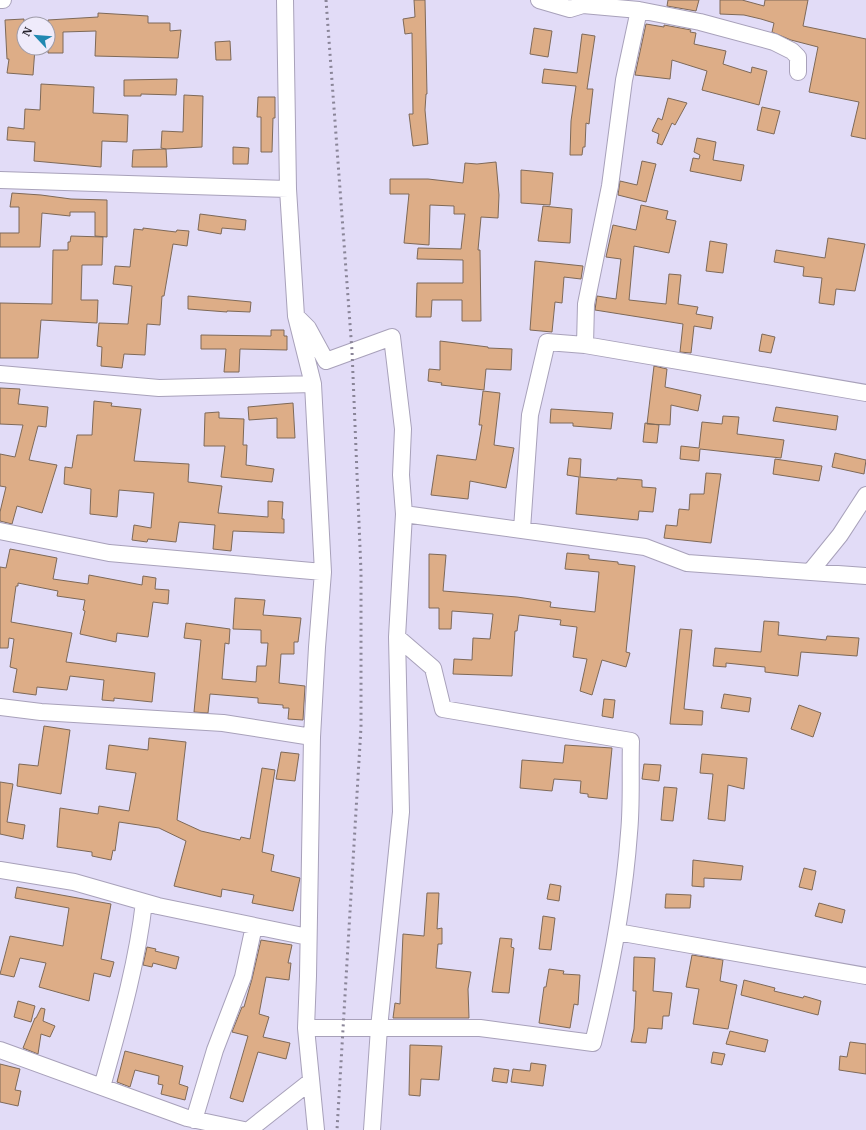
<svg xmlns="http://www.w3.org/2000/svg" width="866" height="1130" viewBox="0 0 866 1130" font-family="'IBM Plex Serif',serif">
  <rect width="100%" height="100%" fill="#e2dcf7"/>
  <path fill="#ddad87" stroke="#7e6958" d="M414 0H425L427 94H426L425 110 428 144 413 146 409 114H413L412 33 405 34 403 19 415 17Z
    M668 0H699L696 11 667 6Z
    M720 0H742L764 6 765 0H808L803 26 866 39V139L851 136 859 102 809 92 818 47 791 40 772 32 774 23 761 19 744 15 720 14Z
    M98 13 148 16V23H170V31L181 30 178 58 95 56 96 31 63 32V53H48V20L98 17Z
    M24 19V48H35L33 75 7 73 9 59H7L5 20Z
    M646 24 664 27V25L691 30 690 32 696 33 694 44 726 51 723 64 751 73 752 67 767 71 759 105 702 90 707 71 672 60 670 79 635 75Z
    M534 28 552 31 548 57 530 54Z
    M582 34 595 36 587 89H593L589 124 586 123 585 147H583L582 155H570L571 121 576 86 542 83 544 69 577 73Z
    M230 41 231 60H216L215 42Z
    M177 79 176 95 141 94V96H124V80Z
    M41 84 94 87 93 113 128 115 127 142 102 141 101 167 34 161 35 142 7 140 8 127 24 129 25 109 40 110Z
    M184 95 203 96 202 147 166 149 167 167H132L133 150 166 149 161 148 162 131 183 132Z
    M258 97H275V118H273L272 152H261V117H257Z
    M668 98 687 103 675 125 672 123 662 145 657 143 659 134 652 131 658 118 662 120Z
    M762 107 780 111 774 134 757 130Z
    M697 138 716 142 713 160 744 165 741 181 690 171 693 158 699 159 700 155 694 152Z
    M233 147 249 148 248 164H233Z
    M642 161 656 164 646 202 618 195 620 181 637 185Z
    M496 162 499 195 498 218 481 217 478 250H480L481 321H462V300H432L431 317H416L417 283H463V260L417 259 418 248 461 249 465 214H454V206L430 205 429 245 404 243 409 194H390V179H428L463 183 465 163 477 164Z
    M521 170 553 173 550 205 521 203Z
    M12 193 41 195 71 199 107 200V237L95 236V212H70V216L42 213 40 247H0V233H19V207H10Z
    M641 205 668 211 666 219 676 221 669 253 634 246 629 300 666 304 669 274 681 275 678 304 698 307 696 314 713 317 711 329 694 326 691 353 680 352 683 324 595 310 597 296 616 299 621 259 606 257 613 225 636 230Z
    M543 206 572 209 570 243 538 241Z
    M200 214 246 220 245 230 222 228 221 234 198 230Z
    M143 228 176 232 177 230 189 231 187 246 173 244 164 296H162L160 325 147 324 145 355 124 354 122 368 101 366 102 347 97 346 99 323 128 324 132 286 113 284 115 266 130 267 134 229 143 230Z
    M71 236 103 237 102 265H82L81 300H98L97 323 41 320 38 358H0V303L52 304 53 250H68V242H70Z
    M828 238 865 244 855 291 836 289 834 305 819 303 822 278 803 276 804 267 774 262 776 250 825 258Z
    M710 241 727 244 723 273 706 271Z
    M535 261 583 266 581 279 564 277 562 303 555 302 552 332 530 330Z
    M188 296 251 302 250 312 227 311V312L188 309Z
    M271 330H284V336H287V350L240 349 239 372H224L226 349H201V335L271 336Z
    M762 334 775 337 771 353 759 351Z
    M440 341 488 347V348L512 349 511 370 486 369 484 390 441 385 442 383 428 381 429 369 440 370Z
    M654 366 667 369 665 387 701 395 698 411 671 405 670 425 647 424Z
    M0 388 20 389 18 404 48 407 46 427 38 426 29 460 57 465 42 513 17 506 12 524 0 521V512L6 487 0 486V454L15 457 23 425 0 424Z
    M483 391 500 393 494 445 514 448 506 488 470 481 468 499 431 495 437 455 476 460 482 425H479Z
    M94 401 112 403 111 406 141 409 134 461 189 464 188 482 222 486 218 513 268 517V501L283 502 282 519H284V533L233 531 231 551 213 549 215 525 179 522 176 542 148 539 147 542 132 540 134 525 151 528 154 493 119 490 117 517 90 514 91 489 64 484 65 467 72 468 77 435H92Z
    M293 403 295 438H277V418L249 420 248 407Z
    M776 407 838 416 836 430 773 421Z
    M551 409 613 413 611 429 573 426V423H550Z
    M219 412V418L244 419 243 445H247L246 465 274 469 272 482 221 477 225 446H204L205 413Z
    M723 416 739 417 737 434 784 440 781 458 700 449 699 461 680 459 681 446 699 448 702 422 722 424Z
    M645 423 659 425 657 443 643 442Z
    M835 453 866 460 864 474 832 467Z
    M569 458 581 459 580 477 617 480V478L642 480V487L656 488 653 512 639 511 638 520 576 514 579 477 567 475Z
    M775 459 822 466 819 481 773 474Z
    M706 473 721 474 711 543 664 538 666 525 677 526 679 509 689 510 690 494H704Z
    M10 549 57 558 53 579 88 584 89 575 142 585 143 576 156 578 155 589 169 590 168 604 153 602 148 637 117 633 116 642 80 634 85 611 83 610 85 600 57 596 58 591 18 583V586H16L11 622 72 633 66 662 155 673 152 702 114 698V701L102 700 104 680 70 676 67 690 37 687 36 695 13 692 17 669 10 667 14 639 9 638 8 648H0V567L6 568Z
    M567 553 589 555V559L618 562V564L635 566 626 652 630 653 626 667 602 660 592 695 580 691 587 659 573 657 577 627 560 625 561 620 519 615 517 631H515L512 676 453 674 454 659 472 660 473 638 490 639 493 614 452 611 451 629H439V608H429V554L446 555 443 591 517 597 551 602 550 607 595 612 599 572 565 569Z
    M235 598 265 600 263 615 301 618 298 642H294V654H281L279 683 305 686 303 720 288 719 289 708H283V705L258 703V698L210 694 208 713 194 712 201 640 184 638 186 623 230 629 229 644 225 643 222 679 256 682 257 666H266L268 643H261V630L233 629Z
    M764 621 779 622 778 635 826 640 827 636 859 638 857 656 801 652 798 676 765 672V667L726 663V667L713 666 715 648 761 652Z
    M680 629 692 630 684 709 703 711 702 725 670 724Z
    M724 694 751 698 749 712 721 708Z
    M604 699 615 700 613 718 602 716Z
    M799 705 821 713 813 737 791 729Z
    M44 726 70 730 61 794 17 786 19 764 38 766Z
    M149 738 186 742 177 820 201 831 240 840 241 837 250 839 262 768 275 770 262 852 274 855 271 871 300 878 293 911 252 903 254 895 222 889 221 897 174 886 186 841 159 828 119 822 115 851 113 850 111 860 92 856V852L57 847 60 808 98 814 99 806 129 811 136 773 106 769 109 745 148 750Z
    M565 745 612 748 607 799 588 797V794L580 793 581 781 554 779 552 791 520 788 522 760 563 763Z
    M281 752 299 754 295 781 276 779Z
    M702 754 747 758 744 789 728 785 725 821 708 819 713 774 700 773Z
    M644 764 661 765 659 781 642 779Z
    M0 782 13 784 7 822 25 825 23 839 0 834Z
    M664 787 677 788 673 821 661 820Z
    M693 860 743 866 741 880 704 878V887L692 886Z
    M804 868 816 871 812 890 799 887Z
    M550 884 561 886 559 901 547 899Z
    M17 887 111 904 101 959 114 962 110 977 94 973 89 1001 39 987 46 963 20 958 14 977 0 974 10 936 63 946 69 908 15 898Z
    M427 893H439L437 929 442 928V944H438L436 968 471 972 468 989 469 1018H393L395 1003 400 1004 403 934 424 936Z
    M666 894 691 895 690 908H665Z
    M819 903 845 910 842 923 815 916Z
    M543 916 555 918 551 950 539 949Z
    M500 938 512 939 511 947 514 948 509 993 492 992Z
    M261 940 292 945 288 963H291L289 980 266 977 259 1014 269 1017 263 1037 290 1043 286 1059 258 1052 243 1102 230 1098 248 1036 232 1032 242 1007H244L252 979Z
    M147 947 156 949 155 951 179 957 176 969 153 963 152 967 143 965Z
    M692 955 723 960 720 981 737 985 728 1029 693 1024 699 989 686 987Z
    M634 957 655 958 653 991 672 993 669 1016H663L662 1029 648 1028 646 1043 631 1042 634 1029 636 991H633Z
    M549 969 564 971 563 974 580 975 578 1005 574 1004 570 1028 539 1023 544 987H546Z
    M744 980 775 988 774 991 803 998 804 996 821 1001 818 1015 741 995Z
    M18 1001 35 1006 31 1022 14 1017Z
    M41 1008 45 1009 43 1021 55 1026 50 1037 41 1034 38 1054 23 1048 35 1018H36Z
    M730 1031 768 1040 765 1052 726 1044Z
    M850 1042 866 1044V1074L839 1070 840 1056 847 1057Z
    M410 1045 442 1046 439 1080 421 1079 420 1096 409 1095Z
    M125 1051 183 1066 179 1084 188 1087 185 1100 161 1094 163 1085 158 1084 159 1076 135 1070 130 1087 117 1082Z
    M713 1052 725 1054 722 1065 711 1063Z
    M531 1063 546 1065 543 1086 511 1082 513 1069 530 1071Z
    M0 1064 20 1069 15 1090 21 1091 18 1106 0 1102Z
    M494 1068 509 1070 507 1083 492 1081Z"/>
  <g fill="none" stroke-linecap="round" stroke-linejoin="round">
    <g stroke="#a8a1ba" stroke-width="18">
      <path id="minor" d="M0 0H3
        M285 0 288 189 296 316 313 384 323 572 317 647 312 737 308 976 306 1028 316 1130
        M539 0 570 9 583 5 639 10 700 22 774 42 792 51 798 57V72
        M0 180 288 189
        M296 316 308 328 326 361 392 337 403 429 401 475 404 514 397 637 433 668 443 709 631 741C630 772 632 803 629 833 624 904 610 974 593 1043L480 1028H306
        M585 345 866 393
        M0 374 159 388 313 384
        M404 514 645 547 687 563 866 576
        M522 529 530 415 547 342 585 345 586 304 610 186 624 80 639 10
        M0 531 109 553 323 572
        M810 572 840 535 866 495
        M0 707 41 712 223 723 312 737
        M0 870 74 882 158 906 308 937
        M617 932 866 976
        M0 1050 187 1118 244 1130
        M102 1087C119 1026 137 965 144 902
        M194 1120 215 1050 243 977 254 926
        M249 1130 311 1081
        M372 1130 379 1028 401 812 397 637"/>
    </g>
    <use href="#minor" stroke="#fff" stroke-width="16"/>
    <path stroke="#8a8598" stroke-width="3" stroke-dasharray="2 4" stroke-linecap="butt" d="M326 0 352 351 361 572V727L337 1130"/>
  </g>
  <g transform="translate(36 36) rotate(296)"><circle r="19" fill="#efebfb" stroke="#9e9ba8"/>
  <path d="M0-3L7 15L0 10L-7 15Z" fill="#2188b1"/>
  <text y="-6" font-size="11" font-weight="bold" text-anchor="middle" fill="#25222c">N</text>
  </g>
</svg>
